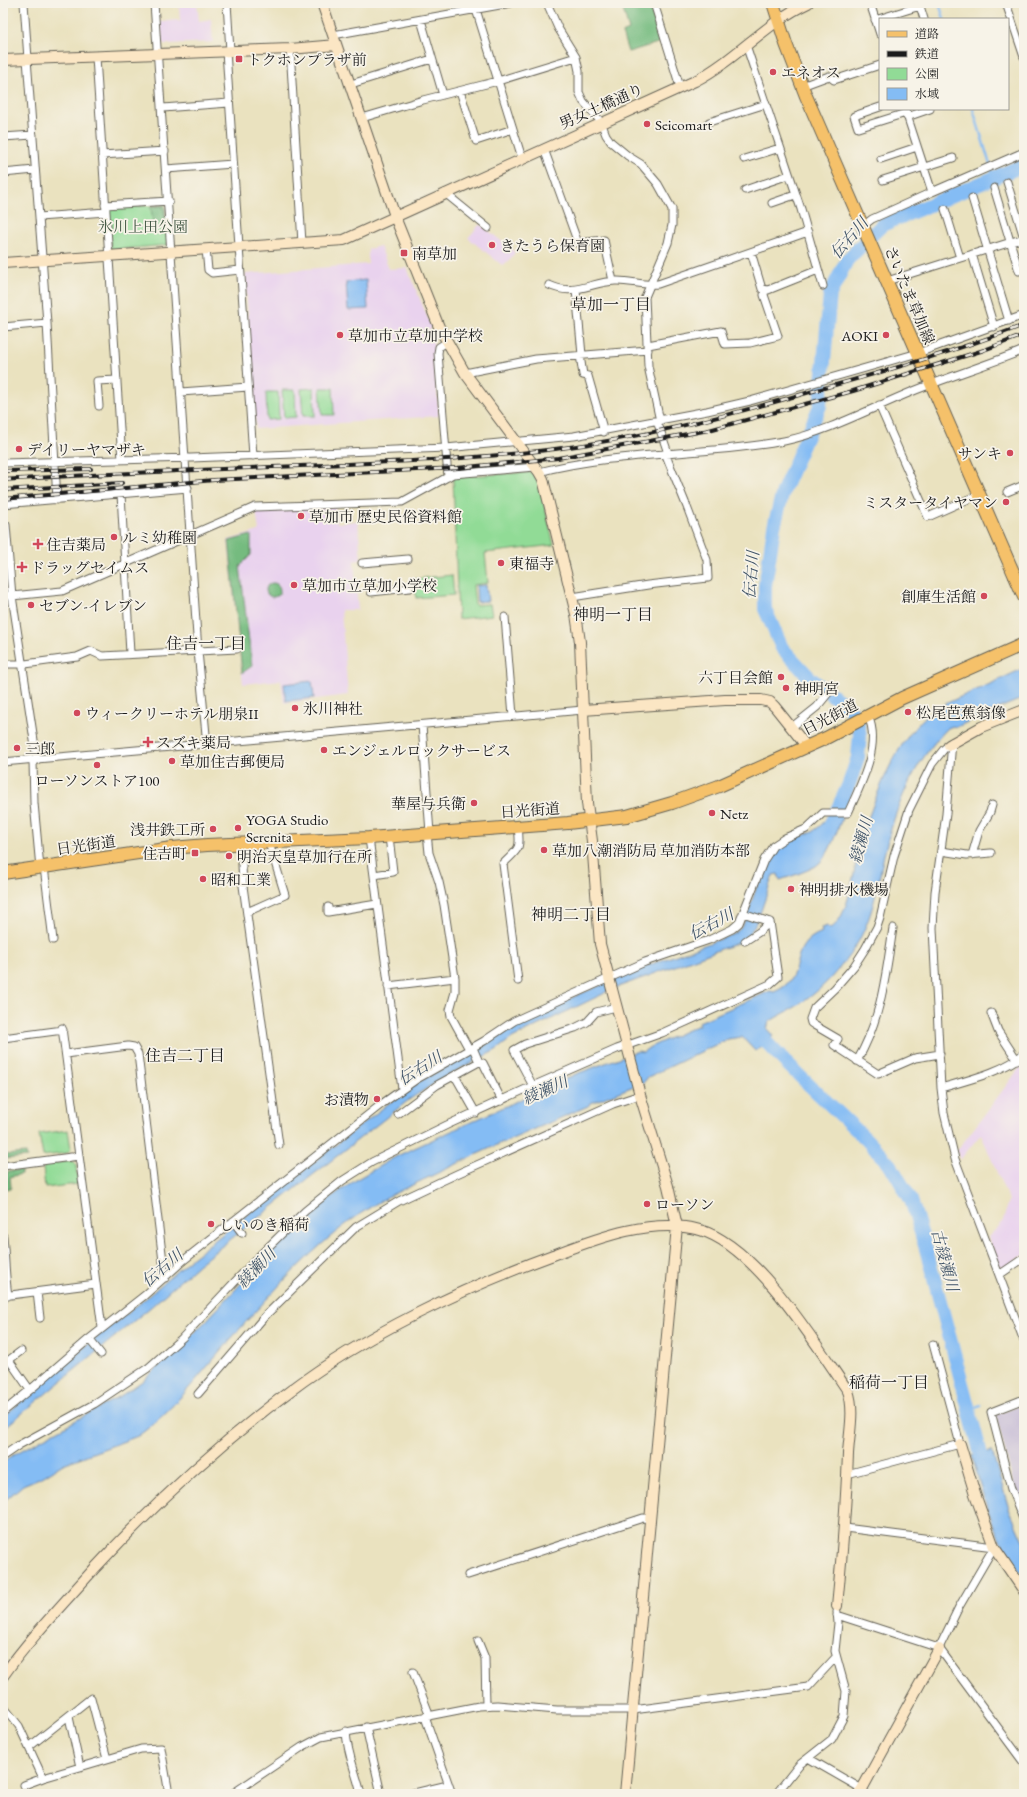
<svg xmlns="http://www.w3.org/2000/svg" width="1027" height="1797" viewBox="0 0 1027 1797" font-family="'EB Garamond','Noto Serif JP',serif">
  <rect width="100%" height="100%" fill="#f7f3e8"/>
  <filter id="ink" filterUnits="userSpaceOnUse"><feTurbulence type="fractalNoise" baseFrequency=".025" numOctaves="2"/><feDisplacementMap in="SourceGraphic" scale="8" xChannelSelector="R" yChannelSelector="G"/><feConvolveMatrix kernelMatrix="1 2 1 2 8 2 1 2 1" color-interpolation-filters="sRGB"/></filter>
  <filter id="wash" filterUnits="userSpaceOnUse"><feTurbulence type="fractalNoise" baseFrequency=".012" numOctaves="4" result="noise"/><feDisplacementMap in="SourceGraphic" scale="16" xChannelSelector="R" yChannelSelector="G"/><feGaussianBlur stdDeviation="0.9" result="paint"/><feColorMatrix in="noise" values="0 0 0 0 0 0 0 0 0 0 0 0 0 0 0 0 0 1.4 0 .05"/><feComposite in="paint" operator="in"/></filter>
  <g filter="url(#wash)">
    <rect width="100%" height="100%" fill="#eae2bf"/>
    <path fill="#e9d2ee" d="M179 3H197L199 21 211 19 213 42 164 44 162 42 160 22 177 20 180 22Z
      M480 224 515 252 510 260 502 265 468 238Z
      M380 246 389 269 407 268 432 328 428 331 433 340 439 416 256 429 245 274 368 264V249Z
      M335 507 337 523 358 521 361 560 354 561 358 610H341L348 695 284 703 281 680 243 684 228 540 259 531 256 510Z
      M1024 1062V1255L1007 1266 1003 1267 999 1265 988 1237 1002 1223 1009 1201 981 1134 960 1160 957 1151Z"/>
    <path fill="#c9bfd7" d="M1024 1404V1513L1015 1490 996 1415Z"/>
    <path fill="#91db96" stroke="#567c59" d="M165 205 168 245 111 250 109 209 110 207Z
      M314 388 315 416H303L301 389Z
      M320 388H333L334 415H322Z
      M295 390 296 417 284 418 282 390Z
      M266 392H278L279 419 267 420Z
      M532 472 539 484 554 545 485 553 488 583 473 585 475 605 490 604 492 615 458 619 453 477Z
      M452 575 454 595 416 598 414 579Z
      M68 1130 71 1149 67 1153 43 1156 39 1134Z
      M72 1161 76 1165 78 1184 45 1188 43 1168 46 1164Z"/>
    <path fill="#74bb7f" stroke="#486c4e" d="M621 3H649L661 42 628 52 622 33 629 30Z
      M163 206 166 223 153 224 151 207Z
      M251 535V555L240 566 252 666 242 673 229 541Z
      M266 590a7 7 0 1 1 14 0a7 7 0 1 1-14 0Z
      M3 1149 6 1155 26 1153 27 1157 3 1159Z
      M21 1170V1174L10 1177 11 1188 5 1189 3 1176H6L8 1171Z"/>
    <path fill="#84bcf4" stroke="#506c88" d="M366 280 368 309 348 310 346 282Z
      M486 585 488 601 477 602 476 586Z
      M1024 668V698L980 716 955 728 953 726 948 728C912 764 896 806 884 855 877 887 873 919 855 947 841 968 822 990 800 1004 790 1011 779 1015 769 1022L767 1029 773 1036 755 1051 742 1037 728 1039 648 1077 644 1082 591 1103 588 1106 505 1142 504 1144 503 1142 385 1198 386 1201 384 1199C322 1234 275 1290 228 1342L230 1344H227C199 1375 173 1411 138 1436L63 1464 44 1476 23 1485 3 1502V1463L13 1455 122 1395 144 1380 205 1322 278 1244 334 1195 359 1178 397 1156 576 1074 638 1051 643 1052 650 1047 699 1025V1022L770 991 774 992C809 978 784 947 822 932L821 928 827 926 830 929C848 918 852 879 857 860 860 845 864 830 869 816 881 783 895 749 919 723 934 707 954 700 974 691 991 684 1007 676 1024 668Z
      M312 681 314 698 286 701 284 684Z
      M827 817 842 819C835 834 830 856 816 866 805 872 792 876 780 880L778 874 773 875C765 896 760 925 743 941L607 991 603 994 512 1038 496 1050 446 1076 410 1099 199 1264 152 1306 3 1429V1417L87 1345 144 1300 187 1262 388 1104 422 1080 485 1045 518 1024 564 1001 643 967 732 935 740 929 745 921C752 902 763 863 776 850 791 835 817 837 827 817Z
      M992 1451 1009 1509 1024 1543V1578C995 1542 984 1500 972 1456Z"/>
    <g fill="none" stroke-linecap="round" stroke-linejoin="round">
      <path stroke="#84bcf4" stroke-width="2.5" d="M939 3 944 19
        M973 109 994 178
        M969 1410 981 1406"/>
      <path stroke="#84bcf4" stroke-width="14" d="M823 833 828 830 849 784 858 757 860 735 857 720 850 709 810 678 782 648 765 609V586L774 527 783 491 820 406 830 294 847 260 882 225 1024 165
        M753 1028 787 1064 866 1139 891 1166 911 1200 926 1249 986 1473"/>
    </g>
  </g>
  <g filter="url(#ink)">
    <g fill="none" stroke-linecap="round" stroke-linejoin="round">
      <g stroke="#646155" stroke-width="9">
        <path id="street" d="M24 3 28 59
          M154 3 198 651 207 745
          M227 3 230 51
          M474 3 522 158
          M547 3 558 28 576 57 579 71V92L583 101 601 122 606 135 611 142 628 156 641 164 658 184 672 209V225L668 243 645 297 648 366 660 421
          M654 3 680 87
          M870 3 880 34
          M1006 3 1024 57
          M421 20 443 95
          M875 20 920 6 924 19
          M333 35 511 3
          M746 45 801 209 823 286
          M290 49 302 243
          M226 51 253 456
          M96 57 122 460
          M27 59 47 323 57 500
          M351 84 432 59
          M802 86 829 76 834 80 880 65
          M460 91 476 141 513 129
          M880 107 854 116 858 128 906 113
          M163 108 229 103
          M905 109 932 192 1024 152
          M907 117 930 109
          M362 118 423 100 498 81 576 57
          M709 122 766 104
          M3 137 33 135
          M544 149 578 243 604 240 613 281
          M102 155 165 151
          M744 159 780 148
          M881 159 917 147
          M166 169 233 164
          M3 173 35 170
          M883 180 953 158
          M1007 182 1024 238
          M994 188 1019 271 1024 269
          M745 190 789 175
          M445 193 488 228
          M972 198 1009 321
          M772 203 795 195
          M105 205 169 201
          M945 209 960 258
          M39 217 106 212
          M863 226 872 219 932 192
          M206 249 208 270 212 273 240 270
          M751 252 762 289 768 290 818 270
          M972 254 994 327
          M887 281 1024 238
          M549 285C574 297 591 282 615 281 629 280 643 286 658 284L808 232
          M576 290 582 355
          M3 327 47 323
          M447 342 439 347 438 353 448 477
          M648 345 721 331 725 344 750 343 778 336 764 295 765 290
          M580 355 583 375 588 376 604 432
          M465 373 536 359 648 350
          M181 392 248 387
          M879 405 928 517 980 494
          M99 406 97 381 117 380
          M657 421 668 453
          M3 463 191 458 446 448 574 436 707 411 750 401 918 353 1024 315
          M539 472C619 451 703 456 784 441 825 433 872 408 911 392 948 377 987 365 1024 350
          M1007 492 1024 485
          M121 494 130 653
          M3 504 188 488
          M3 525H6L12 596 37 760
          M362 563 408 559
          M371 592 410 588
          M3 596 12 595
          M12 596 62 591 255 507 402 502 453 474 535 467
          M572 597 648 585 708 578 707 560 687 507 665 453
          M505 617 513 716
          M3 664H25L77 657 91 651 102 656 237 649
          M422 725 430 833
          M792 727 817 707 834 686
          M952 742 946 814 935 892 933 928 941 1088 944 1113 955 1159 1024 1341
          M33 761 34 803 40 868
          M3 762 583 710
          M427 833 429 853 439 882 444 905 455 978V992L450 1010 451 1016 469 1049
          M369 838 402 1089
          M241 844 243 886 279 1145
          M941 851 967 855 991 853
          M972 855 979 831 990 812 992 805
          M44 867 53 940
          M374 875 393 872 389 836
          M328 907V912L377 904
          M247 912 285 895 269 843
          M745 941 759 932 770 922
          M518 981 503 864C519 848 521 850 518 827
          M388 986 455 978
          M991 1013 998 1031 1017 1060
          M62 1028 102 1328
          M3 1038 63 1030
          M473 1048 479 1062
          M66 1054 128 1046 134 1047 138 1054 165 1278
          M940 1054 915 1058 878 1074 834 1045 838 1039 814 1025 811 1023 810 1019 814 1008 835 988 854 966 865 949 877 927 880 918 894 856 909 810 932 764 944 749 949 745
          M857 1061C881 1020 886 974 893 928
          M455 1076 476 1113
          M533 1086 514 1050 525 1044 575 1028 587 1022 596 1012 616 1007
          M941 1088C965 1081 1007 1071 1024 1053
          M398 1114 437 1085 479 1062 483 1063 502 1101
          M3 1166 79 1156
          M233 1221 242 1233
          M3 1236C5 1256 5 1275 8 1296
          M999 1275 1024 1258
          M37 1292 40 1318
          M3 1296 96 1284
          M89 1339 101 1354
          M9 1360 21 1351
          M3 1364 9 1360 30 1390 89 1339 145 1295 184 1260 383 1103 417 1079 484 1041 514 1021 527 1015 645 962 709 940 732 929 739 923 743 913 764 860 773 846 785 838 806 829 823 813H848C860 786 882 745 868 716
          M198 1394 266 1315 356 1227 399 1201 459 1173 613 1104 640 1095
          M1024 1399 991 1412 1011 1489 1024 1521
          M3 1412 30 1390
          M3 1456 19 1445 94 1404 148 1368 182 1338 259 1256 305 1211 342 1181 372 1162 447 1125 528 1088 617 1049 662 1033 770 984 778 977 770 922 743 913
          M847 1474 960 1444 933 1344
          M845 1528 994 1547 959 1607 939 1648
          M468 1575 643 1518 651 1519
          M837 1615 939 1648 1024 1763
          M478 1641 485 1658 486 1706
          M413 1672 430 1716
          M3 1706 19 1726 43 1778 141 1749 161 1748 169 1794
          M69 1717 80 1767
          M425 1717 452 1794
          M366 1727 381 1794
          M346 1731C347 1754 356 1772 361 1794
          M29 1747 91 1698 107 1759
          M808 1758 862 1789 866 1794
          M24 1785 43 1778
          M232 1794 302 1747 321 1737 479 1706 497 1705 557 1710H633L808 1687 836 1657
          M410 1794 448 1785
          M776 1794 799 1765 832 1739 844 1716 846 1691 835 1651 838 1623 837 1612"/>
      </g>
      <g stroke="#646155" stroke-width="12">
        <path id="secondary" d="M322 3 397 222 439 327 465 373 539 472 543 479 576 614 580 642 587 803 592 841 600 944 640 1095 668 1186 677 1226 625 1794
          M3 60 290 49 336 45
          M3 263 344 240 695 81C737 59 765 23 808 3
          M583 710 725 700H761L770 702 775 707 807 747
          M949 745 981 727 1024 710
          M960 1444 975 1494 994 1547 1024 1591
          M3 1676C30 1638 63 1604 94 1569 154 1504 219 1444 290 1391 364 1335 465 1287 553 1255 598 1238 652 1217 700 1230 756 1246 815 1343 848 1391 855 1410 849 1434 848 1454 846 1505 842 1555 837 1606
          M858 1794 862 1789 939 1649"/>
      </g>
      <g stroke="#646155" stroke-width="14">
        <path id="primary" d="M773 3 786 44 806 96 1024 597
          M3 873 172 848 207 845 369 838 568 823 627 816 672 803 719 786 826 738 902 698 1024 644"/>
      </g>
      <use href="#street" stroke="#fff" stroke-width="7"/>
      <use href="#secondary" stroke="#fbe6c4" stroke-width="10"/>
      <use href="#primary" stroke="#f5c16b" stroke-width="12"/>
      <g stroke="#1c1c1c" stroke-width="4">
        <path id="rail" d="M3 471 91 469
          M3 480C118 472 232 469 347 464 417 461 486 458 555 449 642 438 726 416 810 392 882 372 954 352 1024 325
          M3 490 122 483
          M3 499 214 480 457 468 558 458 709 430 853 391 984 350 1024 335"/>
      </g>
      <use href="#rail" stroke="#f7f3e8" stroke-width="2.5" stroke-dasharray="8" stroke-linecap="butt"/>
    </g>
  </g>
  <g fill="#d1495b" stroke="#f7f3e8" stroke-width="1.5">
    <rect x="235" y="55" width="8" height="8" rx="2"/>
    <circle cx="773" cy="72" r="4"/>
    <circle cx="647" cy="124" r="4"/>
    <circle cx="492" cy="245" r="4"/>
    <rect x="400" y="249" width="8" height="8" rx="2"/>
    <circle cx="340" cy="335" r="4"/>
    <circle cx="886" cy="335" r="4"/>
    <circle cx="19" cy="449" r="4"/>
    <circle cx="1010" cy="453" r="4"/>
    <circle cx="1006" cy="502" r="4"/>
    <circle cx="301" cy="516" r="4"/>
    <circle cx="114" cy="537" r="4"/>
    <path d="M36 538h4v4h4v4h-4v4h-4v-4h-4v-4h4z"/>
    <circle cx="501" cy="563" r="4"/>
    <path d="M20 561h4v4h4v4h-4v4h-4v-4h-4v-4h4z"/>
    <circle cx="294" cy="585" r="4"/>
    <circle cx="984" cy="596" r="4"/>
    <circle cx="31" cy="605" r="4"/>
    <circle cx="781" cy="677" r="4"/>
    <circle cx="786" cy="688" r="4"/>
    <circle cx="295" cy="708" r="4"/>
    <circle cx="908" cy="712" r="4"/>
    <circle cx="77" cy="713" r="4"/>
    <path d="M146 736h4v4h4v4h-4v4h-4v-4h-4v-4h4z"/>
    <circle cx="17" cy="748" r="4"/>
    <circle cx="324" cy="750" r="4"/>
    <circle cx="172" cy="761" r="4"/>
    <circle cx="97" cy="765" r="4"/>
    <circle cx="474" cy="803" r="4"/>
    <circle cx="712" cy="813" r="4"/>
    <circle cx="238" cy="828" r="4"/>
    <circle cx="213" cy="829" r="4"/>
    <circle cx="544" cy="850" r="4"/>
    <rect x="191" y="849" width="8" height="8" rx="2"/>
    <circle cx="229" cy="856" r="4"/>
    <circle cx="203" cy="879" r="4"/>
    <circle cx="791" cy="889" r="4"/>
    <circle cx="377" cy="1099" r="4"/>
    <circle cx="647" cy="1204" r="4"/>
    <circle cx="211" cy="1224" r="4"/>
  </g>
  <g text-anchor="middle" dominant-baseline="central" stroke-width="3.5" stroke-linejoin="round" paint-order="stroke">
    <g font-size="15" fill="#1c1c1c" stroke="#f7f3e8" text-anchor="start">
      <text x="247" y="59">トクホンプラザ前</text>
      <text x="781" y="72">エネオス</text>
      <text x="655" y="124">Seicomart</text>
      <text x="500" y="245">きたうら保育園</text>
      <text x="412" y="253">南草加</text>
      <text x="348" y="335">草加市立草加中学校</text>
      <text x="878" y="335" text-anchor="end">AOKI</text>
      <text x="27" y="449">デイリーヤマザキ</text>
      <text x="1002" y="453" text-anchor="end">サンキ</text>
      <text x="998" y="502" text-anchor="end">ミスタータイヤマン</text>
      <text x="309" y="516">草加市 歴史民俗資料館</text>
      <text x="122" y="537">ルミ幼稚園</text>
      <text x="46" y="544">住吉薬局</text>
      <text x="509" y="563">東福寺</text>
      <text x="30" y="567">ドラッグセイムス</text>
      <text x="302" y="585">草加市立草加小学校</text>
      <text x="976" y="596" text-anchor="end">創庫生活館</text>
      <text x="39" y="605">セブン-イレブン</text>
      <text x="773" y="677" text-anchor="end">六丁目会館</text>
      <text x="794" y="688">神明宮</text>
      <text x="303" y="708">氷川神社</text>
      <text x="916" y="712">松尾芭蕉翁像</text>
      <text x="85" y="713">ウィークリーホテル朋泉II</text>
      <text x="156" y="742">スズキ薬局</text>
      <text x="25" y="748">三郎</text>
      <text x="332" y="750">エンジェルロックサービス</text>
      <text x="180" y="761">草加住吉郵便局</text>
      <text x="97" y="780" text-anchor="middle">ローソンストア100</text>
      <text x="466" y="803" text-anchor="end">華屋与兵衛</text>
      <text x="720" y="813">Netz</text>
      <text x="246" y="819">YOGA Studio<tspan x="246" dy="17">Serenita</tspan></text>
      <text x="205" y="829" text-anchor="end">浅井鉄工所</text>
      <text x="552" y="850">草加八潮消防局 草加消防本部</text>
      <text x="187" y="853" text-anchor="end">住吉町</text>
      <text x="237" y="856">明治天皇草加行在所</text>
      <text x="211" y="879">昭和工業</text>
      <text x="799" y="889">神明排水機場</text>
      <text x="369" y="1099" text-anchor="end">お漬物</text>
      <text x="655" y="1204">ローソン</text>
      <text x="219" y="1224">しいのき稲荷</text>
    </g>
    <g font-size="15" fill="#1c1c1c" stroke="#f7f3e8">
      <text transform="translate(601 106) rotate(-24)">男女土橋通り</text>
      <text transform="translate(910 295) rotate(67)">さいたま草加線</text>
      <text transform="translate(830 717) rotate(-27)">日光街道</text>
      <text transform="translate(530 810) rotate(-4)">日光街道</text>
      <text transform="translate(86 845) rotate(-8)">日光街道</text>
    </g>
    <g font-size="15" fill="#3f5541" stroke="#f7f3e8">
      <text x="143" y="226">氷川上田公園</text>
    </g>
    <g font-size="16" font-style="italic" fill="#405468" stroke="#f7f3e8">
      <text transform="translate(849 238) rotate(-49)">伝右川</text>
      <text transform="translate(751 575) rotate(-85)">伝右川</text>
      <text transform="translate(861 840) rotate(-75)">綾瀬川</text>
      <text transform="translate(711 924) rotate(-28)">伝右川</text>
      <text transform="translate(420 1068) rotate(-32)">伝右川</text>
      <text transform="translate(545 1090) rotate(-24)">綾瀬川</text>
      <text transform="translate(945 1260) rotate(75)">古綾瀬川</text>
      <text transform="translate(162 1268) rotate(-40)">伝右川</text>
      <text transform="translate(256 1268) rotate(-46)">綾瀬川</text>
    </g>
    <g font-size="16" fill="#1c1c1c" stroke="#f7f3e8">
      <text x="611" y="304">草加一丁目</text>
      <text x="613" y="614">神明一丁目</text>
      <text x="206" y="643">住吉一丁目</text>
      <text x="571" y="914">神明二丁目</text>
      <text x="185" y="1055">住吉二丁目</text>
      <text x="889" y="1382">稲荷一丁目</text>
    </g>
  </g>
  <rect width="1027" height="1797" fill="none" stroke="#f7f3e8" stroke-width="16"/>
  <rect x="879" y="18" width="130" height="92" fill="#f7f3e8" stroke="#9f9d96"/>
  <rect x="887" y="31" width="20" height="6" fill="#f5c16b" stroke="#9f9d96"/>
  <text x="915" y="38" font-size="12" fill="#1c1c1c">道路</text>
  <rect x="887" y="51" width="20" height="6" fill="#1c1c1c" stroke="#9f9d96"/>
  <text x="915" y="58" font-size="12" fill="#1c1c1c">鉄道</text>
  <rect x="887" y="68" width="20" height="12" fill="#91db96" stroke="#9f9d96"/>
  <text x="915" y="78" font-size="12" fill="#1c1c1c">公園</text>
  <rect x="887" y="88" width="20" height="12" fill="#84bcf4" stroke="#9f9d96"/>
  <text x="915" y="98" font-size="12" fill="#1c1c1c">水域</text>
</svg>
